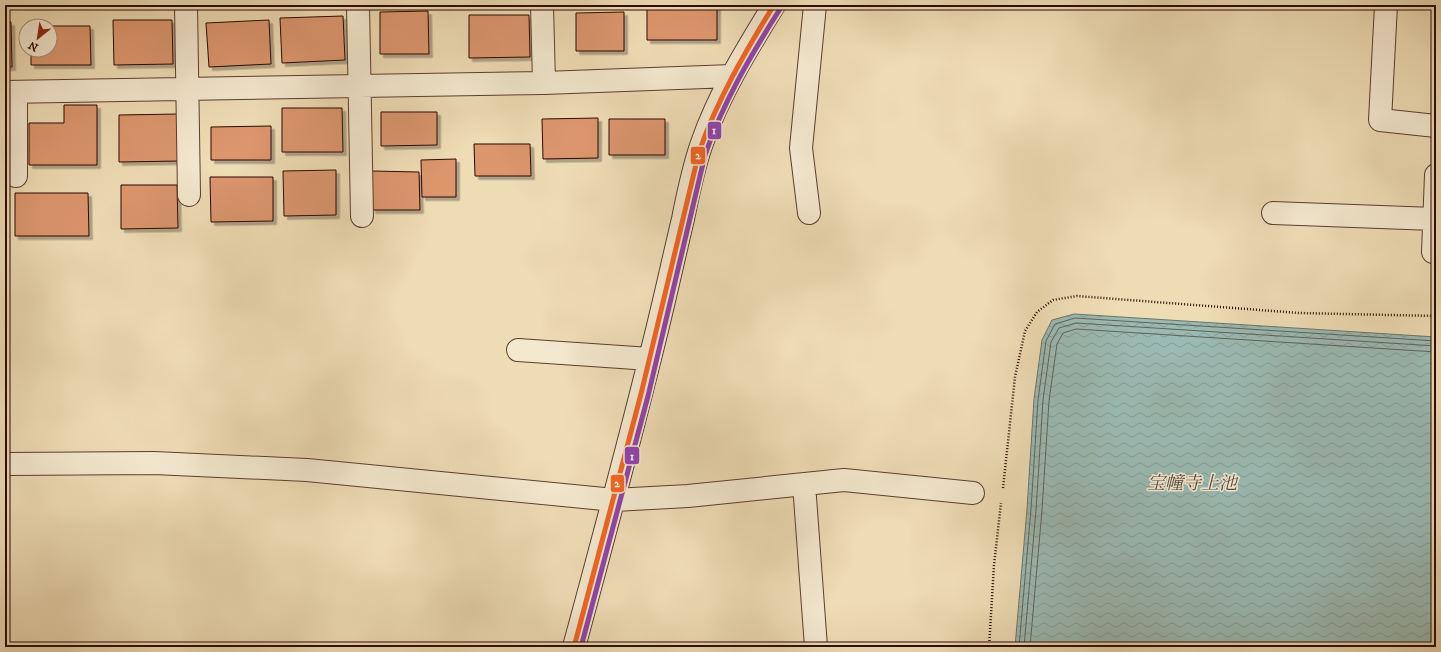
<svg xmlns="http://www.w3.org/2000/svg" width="1441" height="652" viewBox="0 0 1441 652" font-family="'IM FELL DW Pica','Noto Serif JP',serif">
  <defs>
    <pattern id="water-waves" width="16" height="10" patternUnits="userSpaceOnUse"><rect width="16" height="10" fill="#9abab3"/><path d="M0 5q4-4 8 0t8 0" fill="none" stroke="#859f98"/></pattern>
    <filter id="shadow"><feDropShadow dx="3.5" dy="3.5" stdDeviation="0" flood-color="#0004"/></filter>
  </defs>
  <rect width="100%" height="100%" fill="#eedcb5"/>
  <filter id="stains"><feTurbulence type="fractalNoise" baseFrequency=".005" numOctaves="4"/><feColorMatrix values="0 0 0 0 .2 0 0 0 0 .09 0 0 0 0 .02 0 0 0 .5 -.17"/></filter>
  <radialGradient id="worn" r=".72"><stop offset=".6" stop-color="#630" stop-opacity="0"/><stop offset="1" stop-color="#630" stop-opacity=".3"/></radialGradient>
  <path fill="url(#water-waves)" stroke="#6e746c" d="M1074 314 1436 337V647H1015L1027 509 1034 399 1042 340 1052 320Z"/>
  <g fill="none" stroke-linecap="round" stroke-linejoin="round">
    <path stroke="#62625a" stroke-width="1" d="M1019 647 1031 509 1038 400 1046 341 1055 324 1075 318 1436 341
      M1024 647 1036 510 1043 400 1051 342 1059 328 1076 323 1436 346
      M1030 647 1042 510 1049 401 1057 344 1063 333 1076 329 1436 352"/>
  </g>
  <path fill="#dc966e" stroke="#2b0a01" filter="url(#shadow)" d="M647 5H717V40H647Z
    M428 11 429 54H380V12Z
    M624 12V51H576V13Z
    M469 15H529L530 57 469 58Z
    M343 16 345 60 282 63 280 18Z
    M113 20H172L173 64 114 65Z
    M269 20 271 64 209 67 206 23Z
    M5 22H11L12 67H5Z
    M31 26H90L91 65H31V50H50V26Z
    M64 105H97V165H29V123H64Z
    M282 108H342L343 152H282Z
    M381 112H437V145L381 146Z
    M178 114 179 161 119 162V115Z
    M598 118V158L543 159 542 119Z
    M609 119H665V155H609Z
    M271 126V160H211V127Z
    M474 144H530L531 176H475Z
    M456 159V197H422L421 160Z
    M336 170V215L284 216 283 171Z
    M372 171 419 172 420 210H372Z
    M210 177H273V221L211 222Z
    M121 185H177L178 228 121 229Z
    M15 193H88L89 236H15Z"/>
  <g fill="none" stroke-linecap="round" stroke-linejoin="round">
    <g stroke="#5c3e2e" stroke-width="24">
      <path id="minor" d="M186 5 189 195
        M358 5 362 216
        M542 5 544 83
        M1386 5 1380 120 1436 126
        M5 92 544 83 732 76
        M16 92V176
        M809 213 801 148 815 5
        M1273 213 1434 219
        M1433 252 1436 175
        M518 350 650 359
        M5 464 154 463 307 470 614 500 688 496 844 480 973 493
        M804 484 816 647
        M574 647C600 551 626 455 650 358 662 312 672 265 683 219 688 194 693 168 702 143 719 94 747 49 774 5"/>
    </g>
    <path stroke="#2b0a01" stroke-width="2.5" stroke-dasharray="1 2" stroke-linecap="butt" d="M1003 488 1015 377 1025 331 1037 312 1053 300 1077 296 1299 313 1436 316
      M989 647 994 565 1001 503"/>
    <use href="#minor" stroke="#f4e8cf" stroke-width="22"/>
    <g stroke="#f4e8cf" stroke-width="8">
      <path id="bus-1" d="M574 647 641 394 699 152C717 100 745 52 774 5"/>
    </g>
    <g stroke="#f4e8cf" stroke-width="8">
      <path id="bus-2" d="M581 647 648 396 705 155C723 102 751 55 780 9"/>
    </g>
    <use href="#bus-1" stroke="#f26522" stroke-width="5"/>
    <use href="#bus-2" stroke="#8e44ad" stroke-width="5"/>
  </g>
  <g text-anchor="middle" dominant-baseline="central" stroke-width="3" stroke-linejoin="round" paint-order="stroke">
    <g font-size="18" font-style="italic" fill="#575048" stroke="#f4e8cf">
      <text x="1192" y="484">宝幢寺上池</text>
    </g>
  </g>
  <g stroke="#f4e8cf" stroke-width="1.5">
    <rect x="707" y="121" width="15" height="19" rx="4" fill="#8e44ad"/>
    <rect x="690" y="146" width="16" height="19" rx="4" fill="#f26522"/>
    <rect x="624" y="446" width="16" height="19" rx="4" fill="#8e44ad"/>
    <rect x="610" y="474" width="15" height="19" rx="4" fill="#f26522"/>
  </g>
  <g font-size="11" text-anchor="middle" font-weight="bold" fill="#fff">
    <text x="714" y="134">1</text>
    <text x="698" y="159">2</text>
    <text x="632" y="460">1</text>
    <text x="617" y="487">2</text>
  </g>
  <rect width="1441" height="652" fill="none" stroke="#eedcb5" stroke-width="20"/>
  <rect x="6" y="6" width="1429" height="640" fill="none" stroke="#2b0a01" stroke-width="2"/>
  <rect x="10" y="10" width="1421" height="632" fill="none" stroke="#2b0a01"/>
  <g transform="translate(38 38) rotate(210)"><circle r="19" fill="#f4e8cf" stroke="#a48f7d"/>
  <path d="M0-3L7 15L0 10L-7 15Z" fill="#8f2418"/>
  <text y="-6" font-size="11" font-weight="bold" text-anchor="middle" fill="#2b0a01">N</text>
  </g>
  <rect width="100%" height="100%" filter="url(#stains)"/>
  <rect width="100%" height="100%" fill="url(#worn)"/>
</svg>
